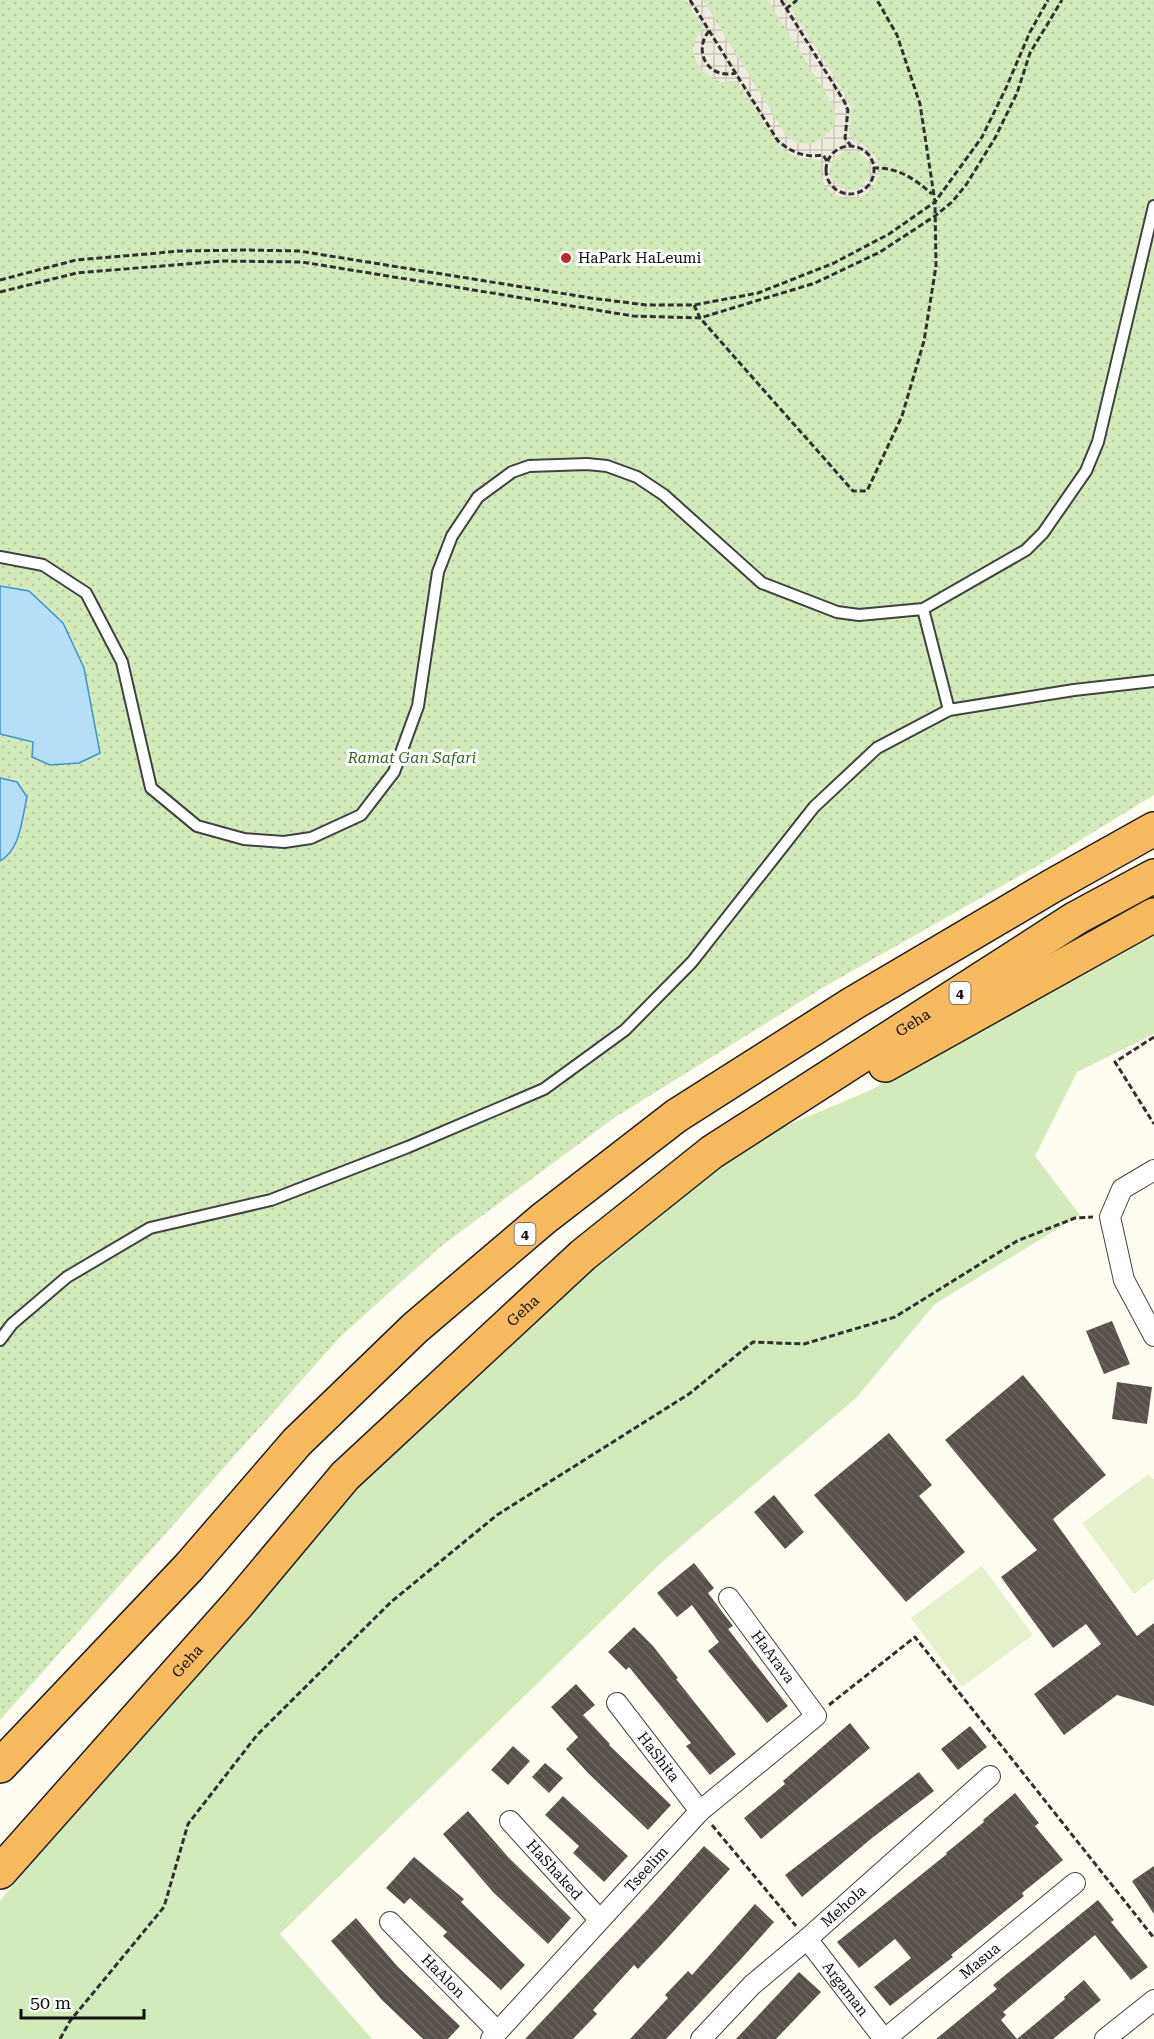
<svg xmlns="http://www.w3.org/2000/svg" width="1154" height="2039" viewBox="0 0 1154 2039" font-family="'Roboto Serif',serif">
  <defs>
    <pattern id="park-dots" width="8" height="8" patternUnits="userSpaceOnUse" patternTransform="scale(1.5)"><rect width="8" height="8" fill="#d3eaba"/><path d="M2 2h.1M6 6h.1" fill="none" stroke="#b4c89f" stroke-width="1.8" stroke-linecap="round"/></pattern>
    <pattern id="plaza-grid" width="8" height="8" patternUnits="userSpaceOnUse" patternTransform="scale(1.5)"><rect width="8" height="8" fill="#f0ebdf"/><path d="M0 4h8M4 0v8" fill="none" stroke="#cdc8be"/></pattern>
    <pattern id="building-back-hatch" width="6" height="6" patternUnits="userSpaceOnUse" patternTransform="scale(1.5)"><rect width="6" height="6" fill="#58504b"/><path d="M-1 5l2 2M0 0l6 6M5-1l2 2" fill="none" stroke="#6b6561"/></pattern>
  </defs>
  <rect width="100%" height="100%" fill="#fffcf1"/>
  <path fill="#d3eaba" d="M1154 931V1034L1077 1072 1035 1156 1080 1215 935 1304 855 1399 661 1563 280 1934 372 2039H0V1901L201 1658 377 1457 696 1177 776 1130 871 1090Z"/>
  <path fill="url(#park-dots)" d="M0 0H1154V795L1051 858 824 987 614 1118 440 1247 340 1337 0 1720Z"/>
  <path fill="#e5f1cc" d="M1149 1474 1154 1480V1579L1134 1594 1082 1523Z
    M982 1566 1033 1635 962 1687 911 1618Z"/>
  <path fill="url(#plaza-grid)" fill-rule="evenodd" d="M686 0H703L787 137 798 143 811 144 824 138 833 128 836 117 834 107 768 0H786L846 95 851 108 849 134 855 141 864 145 871 151 877 159 878 178 868 193 859 198 850 199 840 198 832 193 825 186 821 177V164L819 160 801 158 789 154 779 145 736 81 721 82 712 78 703 71 697 63 693 51 695 40 703 28ZM845 151 858 152 868 161 870 174 867 180 858 188 852 190 840 187 831 177 830 170 834 158Z"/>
  <path fill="#b5dff7" stroke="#3b95cf" stroke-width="1.5" d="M0 586 29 591 63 623 84 668 100 753 79 763 50 765 32 757 33 742 0 734Z
    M0 778 17 782 27 797C22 817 21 850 0 861Z"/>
  <path fill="url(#building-back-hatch)" d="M1112 1321 1130 1364 1104 1374 1086 1331Z
    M1023 1375 1106 1475 1053 1519 1137 1636 1154 1623V1706L1117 1695 1064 1735 1034 1694 1101 1644 1086 1624 1053 1648 1001 1577 1037 1550 945 1440Z
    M1117 1382 1152 1387 1147 1424 1112 1419Z
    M889 1433 932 1485 919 1496 965 1552 906 1602 814 1495Z
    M774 1495 804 1532 785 1549 754 1512Z
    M694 1563 714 1588 708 1593 733 1626 728 1629 788 1706 767 1723 708 1651 719 1642 692 1605 677 1617 657 1593Z
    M634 1627 653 1646 678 1678 676 1679 736 1754 710 1775 686 1746 691 1743 629 1667 626 1670 608 1652Z
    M576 1684 595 1705 583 1715 610 1744 609 1745 671 1805 648 1830 589 1774 566 1749 578 1737 551 1707Z
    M850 1723 870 1748 761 1839 744 1818 785 1784 783 1781Z
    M970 1726 987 1747 958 1770 941 1749Z
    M513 1746 530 1761 508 1785 491 1770Z
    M545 1763 563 1778 549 1793 532 1777Z
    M919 1772 934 1791 872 1838 802 1897 785 1875Z
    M1015 1793 1039 1823 1035 1826 1063 1860 1022 1893 1024 1896 951 1955 953 1957 890 2006 874 1987 911 1958 895 1939 859 1968 837 1942 947 1854 946 1853 984 1822 983 1820Z
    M563 1796 628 1856 604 1882 573 1853 579 1846 545 1815Z
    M468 1811 509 1858 571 1918 548 1944 493 1892 443 1834Z
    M704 1846 730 1869 662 1944 638 1969 634 1965 593 2010 597 2014 573 2039H525L647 1910Z
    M414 1857 464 1899 461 1902 525 1965 501 1990 443 1936 447 1932 410 1898 404 1904 386 1888Z
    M1154 1866V1914L1132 1881Z
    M1098 1900 1114 1920 1111 1922 1148 1967 1131 1980 1095 1935 1003 2012 1006 2015 1001 2020 1017 2039H936L997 1989 993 1985Z
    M755 1904 774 1922 741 1959 666 2039H630L668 1998 665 1995 688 1971 692 1975Z
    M356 1918 397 1966 460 2026 448 2039H423L382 2000 331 1941Z
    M799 1972 821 1992 776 2039H736Z
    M1084 1980 1101 2000 1053 2039H1017L1065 1999 1064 1997Z"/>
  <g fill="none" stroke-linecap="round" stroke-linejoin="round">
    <g stroke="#424242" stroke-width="14">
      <path id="service" d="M0 557 43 565 86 593 122 662 151 788 197 826 244 839 284 842 311 838 361 815 394 772 418 706 438 572 452 536 478 497 512 472 529 466 587 464 607 466 637 477 664 495 762 583 837 612 859 615 923 609 1026 550 1043 533 1086 471 1098 442 1154 206
        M923 609 949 710
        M0 1340 12 1324 67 1277 150 1228 271 1200 408 1147 544 1089 625 1030 692 962 814 807 877 748 949 710 1074 690 1154 681"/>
    </g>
    <g stroke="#424242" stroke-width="22">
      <g id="minor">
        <path d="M1154 1170 1122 1189 1110 1217 1124 1280 1154 1336"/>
        <path id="s1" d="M617 1703 700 1811"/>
        <path id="s2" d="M510 1821 599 1919"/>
        <path id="s3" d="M390 1922 497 2031"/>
        <path id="s4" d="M807 1939 884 2039"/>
        <path id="s5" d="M491 2039 700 1811 816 1716 729 1598"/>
        <path id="s6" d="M701 2039 752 1985 807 1939 990 1776"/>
        <path id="s7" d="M885 2039 1075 1883"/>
        <path d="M1105 2039 1154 2000"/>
      </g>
    </g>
    <g stroke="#202020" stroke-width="36">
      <g id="trunk">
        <path d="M885 1065 1154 915"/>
        <path d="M0 1766 189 1567 297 1442 415 1328 543 1219 676 1116 852 1004 1052 886 1154 829"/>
        <path id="s8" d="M0 1872 238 1604 345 1476 583 1255 712 1152 1076 918 1154 876"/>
      </g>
    </g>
    <path stroke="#313131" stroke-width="3" stroke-dasharray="6 3" stroke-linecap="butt" d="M690 0 778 141C791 152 805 158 823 155L827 161
      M781 0 844 101 848 110 845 138 851 146
      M786 9 797 0
      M709 31C692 52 709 80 736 73
      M826 170a24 24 0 1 1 48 0a24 24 0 1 1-48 0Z
      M873 168C898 167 915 179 932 194
      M0 280 76 260 181 251 247 250 299 251 591 298 646 305H694L758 293 834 263 889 234 935 202 982 137 1006 88 1030 32 1048 0
      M0 292 77 273 221 261 302 262 633 316 700 318 815 283 880 252 935 216 952 202 966 185 995 138 1017 93 1030 53 1062 0
      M694 305 700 318 853 491H867L902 416 924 341 936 266 935 202 920 104 897 35 877 0
      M1154 1037 1115 1062 1154 1124
      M829 1705 915 1637 1154 1938
      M712 1825 796 1926
      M60 2039 70 2021 164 1907 188 1824 257 1735 391 1602 497 1515 689 1394 753 1342 804 1344 895 1317 1017 1241 1075 1218 1093 1217"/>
    <use href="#service" stroke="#fff" stroke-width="10"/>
    <use href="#minor" stroke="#fff" stroke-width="20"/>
    <use href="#trunk" stroke="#f8ba5f" stroke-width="33"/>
  </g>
  <circle fill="#c1252d" stroke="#fff" stroke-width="2" cx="566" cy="258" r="6"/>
  <g text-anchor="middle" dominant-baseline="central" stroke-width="6" stroke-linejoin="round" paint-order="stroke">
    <g fill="#fff" stroke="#575757" stroke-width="1.5">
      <rect x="949.5" y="982" width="21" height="22" rx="4.5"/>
      <rect x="514.5" y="1223" width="21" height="22" rx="4.5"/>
    </g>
    <g font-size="14" font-weight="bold" fill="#0f0f0f">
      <text x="960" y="993">4</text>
      <text x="525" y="1234">4</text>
    </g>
    <g font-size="15" fill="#0f0f0f" stroke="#fff" text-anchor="start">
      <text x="578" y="258">HaPark HaLeumi</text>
    </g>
    <g font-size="15" font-style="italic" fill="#2e681e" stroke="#fff">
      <text x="412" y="758">Ramat Gan Safari</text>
    </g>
    <g font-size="15" fill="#0f0f0f" stroke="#fff">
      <text stroke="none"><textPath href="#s8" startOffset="1254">Geha</textPath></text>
      <text stroke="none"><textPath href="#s8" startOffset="768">Geha</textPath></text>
      <text transform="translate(773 1657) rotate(53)">HaArava</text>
      <text stroke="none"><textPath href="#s8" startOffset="282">Geha</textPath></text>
      <text stroke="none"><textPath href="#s1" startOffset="68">HaShita</textPath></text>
      <text stroke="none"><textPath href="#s5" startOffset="230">Tseelim</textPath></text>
      <text stroke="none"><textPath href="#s2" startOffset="66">HaShaked</textPath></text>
      <text stroke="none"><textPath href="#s6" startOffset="195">Mehola</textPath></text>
      <text stroke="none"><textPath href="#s7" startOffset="123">Masua</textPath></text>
      <text stroke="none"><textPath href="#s3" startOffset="76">HaAlon</textPath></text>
      <text stroke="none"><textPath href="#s4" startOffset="63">Argaman</textPath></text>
    </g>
  </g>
  <path d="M21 2009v9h123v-9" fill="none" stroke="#0f0f0f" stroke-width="3"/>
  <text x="30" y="2009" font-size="18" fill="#0f0f0f" stroke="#ffffff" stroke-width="4.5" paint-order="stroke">50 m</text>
</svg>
